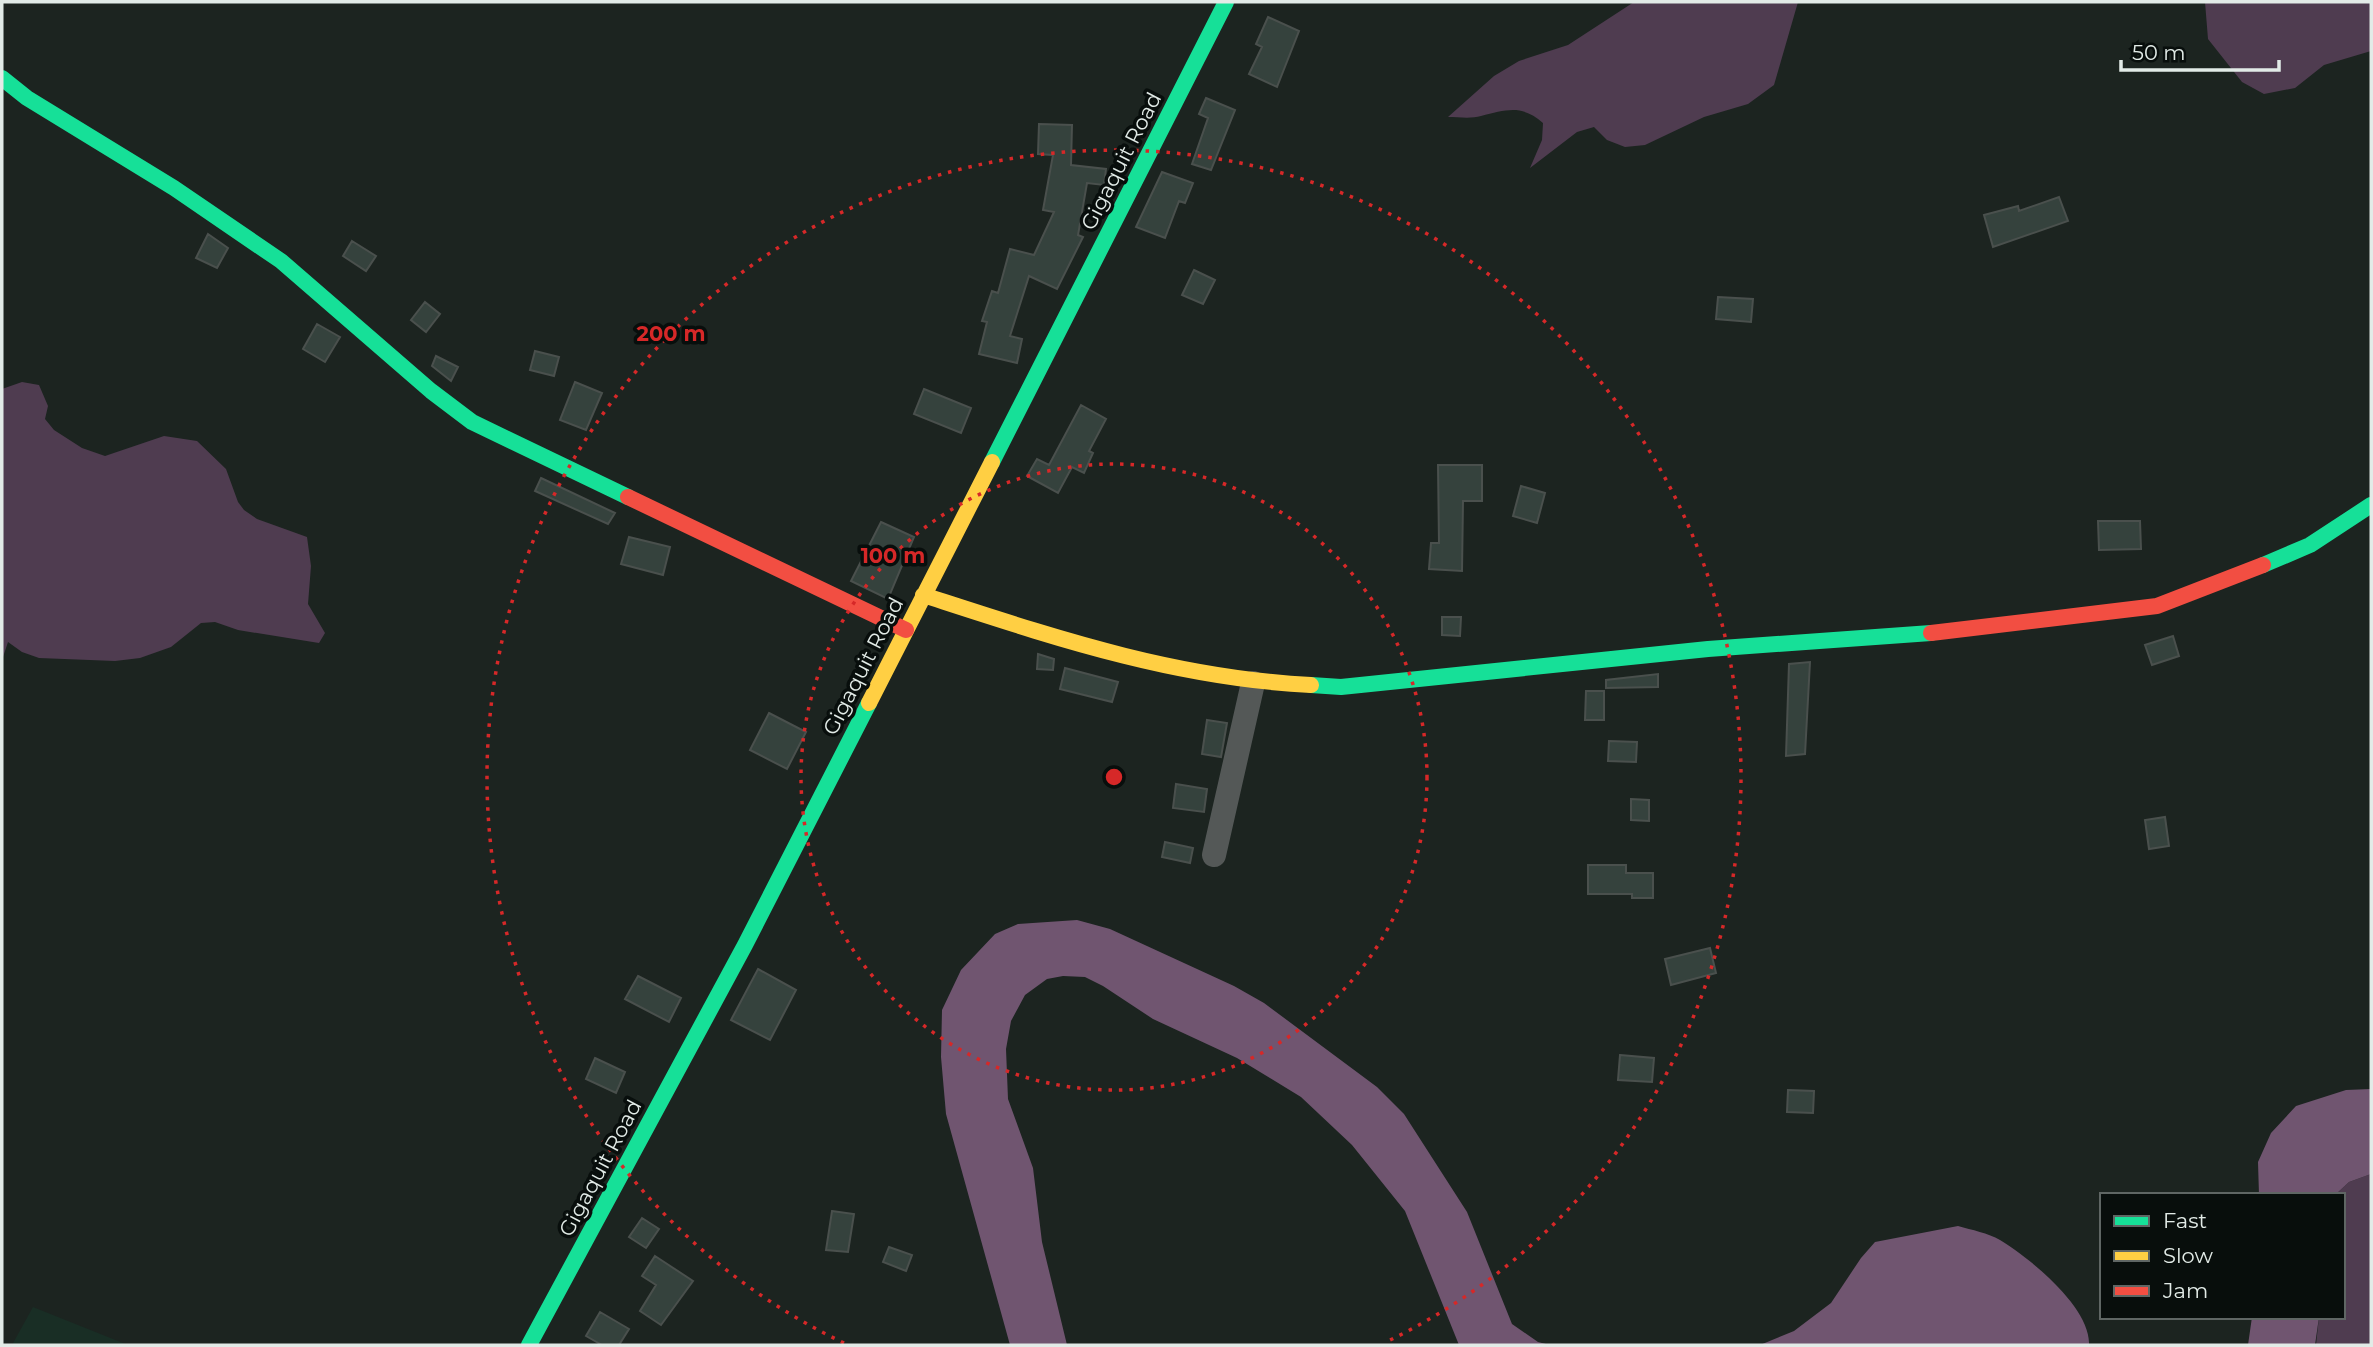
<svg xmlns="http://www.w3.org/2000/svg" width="2373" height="1347" viewBox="0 0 2373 1347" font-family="Montserrat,sans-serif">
  <rect width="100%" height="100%" fill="#1c2420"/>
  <path fill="#192e25" d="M33 1307 128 1345H12Z"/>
  <path fill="#4f3c50" d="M1634 2H1798L1774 85 1748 104 1704 117 1645 145 1625 147 1607 140 1594 127 1577 132 1530 168 1542 140 1543 123C1522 104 1506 110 1481 116 1471 119 1458 117 1448 117L1494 76 1519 61 1568 45Z
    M2205 2H2371V51L2324 65 2295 88 2264 94 2242 82 2208 39Z
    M22 382 39 385 48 406 45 419 54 430 82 448 105 456 164 436 197 441 226 469 238 502 244 510 257 519 307 537 311 566 308 604 325 633 319 643 238 630 215 622 201 623 171 647 140 658 115 661 39 658 22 652 8 642 2 660V389Z
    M2371 1174V1345H2316L2319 1317H2343V1195H2335L2349 1182Z"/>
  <path fill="#705570" d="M1077 920 1110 929 1234 986 1264 1003 1377 1087 1404 1114 1467 1212 1512 1324 1538 1342 1550 1345H1459L1405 1211 1352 1145 1301 1097 1237 1058 1153 1019 1103 986 1085 977 1063 976 1047 979 1025 995 1011 1021 1006 1049 1008 1099 1033 1168 1042 1242 1067 1345H1010L946 1114 941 1057 942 1010 961 970 995 934 1018 924Z
    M2371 1089V1174L2349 1182 2335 1195H2259L2258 1162 2271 1133 2296 1106 2346 1090Z
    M1958 1226C1972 1230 1988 1233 2000 1240 2030 1258 2091 1308 2089 1345H1760L1794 1331 1831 1303 1861 1258 1875 1242Z
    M2252 1317H2319L2315 1345H2248Z"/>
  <path fill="#35423d" stroke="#4a504d" stroke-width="2" d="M1268 17 1299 31 1277 87 1249 74 1262 47 1256 44Z
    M1206 98 1235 110 1211 170 1192 164 1208 118 1199 114Z
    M1039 124 1072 125 1071 165 1106 169 1104 185 1087 183 1078 235 1083 237 1057 289 1029 276 1010 336 1022 339 1017 363 979 354 987 322 982 321 992 291 998 293 1010 249 1034 255 1054 212 1043 210 1053 155 1038 154Z
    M1162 172 1193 183 1185 203 1179 201 1165 238 1136 227Z
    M2059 197 2068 221 1993 247 1984 215 2018 206 2019 211Z
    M208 234 228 248 217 268 196 258Z
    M352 241 376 256 366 271 343 256Z
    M1194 270 1215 280 1203 304 1182 295Z
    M1718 297 1753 299 1751 322 1716 319Z
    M425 302 440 314 426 332 411 320Z
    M317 324 340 337 325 362 303 349Z
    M535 351 559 357 554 376 530 370Z
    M436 356 458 367 451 381 432 366Z
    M575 382 602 393 586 430 560 420Z
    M924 389 971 408 961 433 914 414Z
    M1081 405 1106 419 1089 451 1093 453 1084 473 1072 467 1058 493 1027 476 1037 459 1049 465Z
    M1438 465H1482V501H1463L1462 571 1429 569 1431 543H1439Z
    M541 478 615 513 608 524 535 491Z
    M1521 486 1545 493 1537 523 1513 516Z
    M2098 521H2140L2141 549 2099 550Z
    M881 522 914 537 888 599 851 581Z
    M629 537 670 547 663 575 621 564Z
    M1442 617H1461L1460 636 1442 635Z
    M2173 636 2179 656 2152 665 2145 645Z
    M1038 654 1054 659 1053 670 1037 669Z
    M1810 662 1805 754 1786 756 1789 664Z
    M1065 668 1118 682 1112 702 1060 689Z
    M1658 674V687L1606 688V680Z
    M1586 691H1604V720H1585Z
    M769 713 806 732 787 769 750 750Z
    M1207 720 1227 723 1221 757 1202 754Z
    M1609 741 1637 742 1636 762 1608 761Z
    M1176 784 1207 789 1204 812 1173 808Z
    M1631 799 1649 800V821L1631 820Z
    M2165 817 2169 846 2149 849 2145 820Z
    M1165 842 1193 848 1190 863 1162 857Z
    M1588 865H1626V873H1653V898H1632V894H1588Z
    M1710 948 1716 973 1671 985 1665 959Z
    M758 969 796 990 770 1040 731 1020Z
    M638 976 681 998 669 1022 625 999Z
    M1620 1055 1654 1058 1652 1082 1618 1080Z
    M595 1058 625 1072 616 1093 586 1079Z
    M1788 1090 1814 1091 1813 1113 1787 1112Z
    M832 1211 854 1214 848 1252 826 1250Z
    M642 1218 659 1229 646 1248 629 1237Z
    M889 1247 912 1255 906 1271 883 1262Z
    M655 1256 693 1281 661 1325 640 1311 656 1285 642 1276Z
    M600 1312 629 1329 619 1345H602L586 1336Z"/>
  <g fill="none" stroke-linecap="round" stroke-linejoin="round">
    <path stroke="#545857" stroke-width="24" d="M1214 855 1253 683"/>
    <path stroke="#16e098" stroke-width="16" d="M2 78 27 98 174 188 281 261 431 391 472 422 628 497
      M992 462 1226 2
      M2263 565 2310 545 2371 505
      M1311 685 1341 687 1708 649 1931 633
      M529 1345 745 945 869 703"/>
    <path stroke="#ffcf43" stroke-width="16" d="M923 595C1053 637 1173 678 1311 685
      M869 703 992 462"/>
    <path stroke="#f24e42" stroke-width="16" d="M628 497 906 630
      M1931 633 2157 606 2263 565"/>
  </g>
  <g fill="none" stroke="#d62828" stroke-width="3.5" stroke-dasharray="3.5 7">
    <circle cx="1114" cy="777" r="313"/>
    <path d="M844 1343A627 627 0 1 1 1384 1343"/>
  </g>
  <g text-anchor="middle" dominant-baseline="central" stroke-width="7" stroke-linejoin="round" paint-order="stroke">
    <g font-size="21" fill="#e2ebe7" stroke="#080e0c">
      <text transform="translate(1121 161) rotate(-63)">Gigaquit Road</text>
      <text transform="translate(863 666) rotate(-63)">Gigaquit Road</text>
      <text transform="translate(600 1168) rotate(-62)">Gigaquit Road</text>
    </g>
  </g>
  <circle cx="1114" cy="777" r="10" fill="#d62828" stroke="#080e0c" stroke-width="3.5"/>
  <g font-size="21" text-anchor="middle" font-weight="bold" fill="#d62828" stroke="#080e0c" stroke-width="7" stroke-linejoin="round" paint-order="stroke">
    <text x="671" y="341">200 m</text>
    <text x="893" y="563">100 m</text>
  </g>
  <rect width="2373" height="1347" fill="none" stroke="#e2ebe7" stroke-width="7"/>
  <rect x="2100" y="1193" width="245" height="126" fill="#080e0c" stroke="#5f6664" stroke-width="2"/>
  <rect x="2114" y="1216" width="35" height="10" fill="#16e098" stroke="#5f6664" stroke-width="2"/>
  <text x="2163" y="1228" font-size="21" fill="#e2ebe7">Fast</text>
  <rect x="2114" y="1251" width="35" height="10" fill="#ffcf43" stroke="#5f6664" stroke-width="2"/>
  <text x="2163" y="1263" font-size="21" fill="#e2ebe7">Slow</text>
  <rect x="2114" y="1286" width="35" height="10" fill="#f24e42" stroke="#5f6664" stroke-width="2"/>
  <text x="2163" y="1298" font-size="21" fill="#e2ebe7">Jam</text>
  <path d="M2121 60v10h158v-10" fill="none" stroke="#e2ebe7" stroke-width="3.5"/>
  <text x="2132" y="60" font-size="21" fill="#e2ebe7" stroke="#080e0c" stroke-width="5" paint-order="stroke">50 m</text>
</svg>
